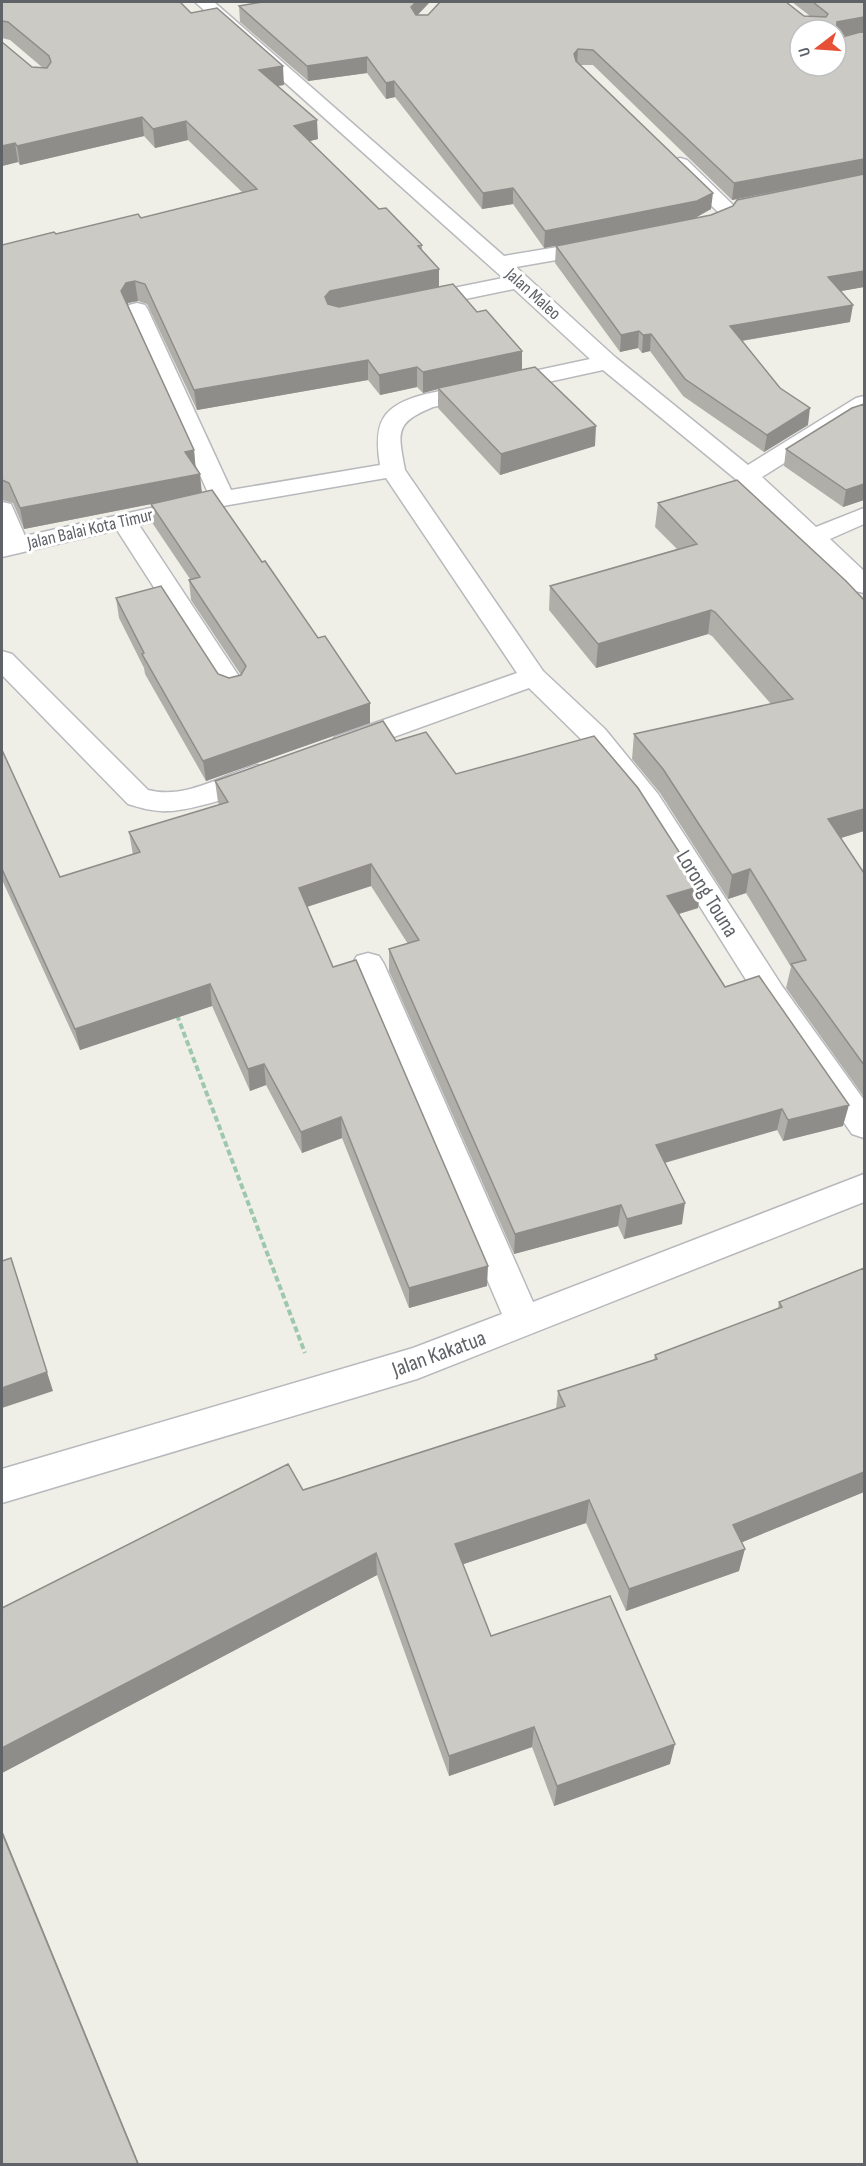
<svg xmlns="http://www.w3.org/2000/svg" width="866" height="2166" viewBox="0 0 866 2166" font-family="'Sofia Sans Condensed',sans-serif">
  <rect width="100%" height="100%" fill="#f0efe7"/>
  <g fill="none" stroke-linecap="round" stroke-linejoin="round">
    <g stroke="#b8b9bd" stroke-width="3">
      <path id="minor" d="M195 2H214L504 256 600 240 608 241 611 246 608 251 516 267 615 357 748 465 856 398 864 396V413L762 477 816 527 864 508V524L830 539 864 571V593L855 591 738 481 603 370 433 407C394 423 398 432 405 470L543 671 605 729 658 794 782 986 864 1100V1138L852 1134 760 1002 638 808 585 743 529 688 355 751 345 753 335 751 331 744 335 737 517 673 386 478 223 506 139 525 246 687 242 693 232 696 222 693 117 530 2 557V502L11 504 25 536 209 495 126 310 129 305 137 303 145 305 148 310 231 490 380 465C373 422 382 405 426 394L590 359 514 289 417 309 409 307 406 302 409 297 503 278Z
        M680 158 687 160 733 205 736 209 733 213 726 215 719 213 673 168 670 164 673 160Z
        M2 651 12 654 148 790C186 800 222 775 257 765L267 768 271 775C261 791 189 811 169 811 154 812 141 808 128 804L2 675Z
        M368 953 379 956 384 964 533 1302 864 1174V1202L417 1379 2 1503V1469L413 1348 502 1314 352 964 357 956Z"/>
    </g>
    <path stroke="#9ec8ad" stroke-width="4" stroke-dasharray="6 3" stroke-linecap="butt" d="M177 1015 305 1353"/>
    <use href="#minor" fill="#fff" fill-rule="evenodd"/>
  </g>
  <path fill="#afaea9" d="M2 2 191 13 284 85 278 86 318 139 309 141 379 209 422 245V250L439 287 522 370 595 446 500 475 438 408V389L423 393 417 387 380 395 368 380 197 410 147 304 138 301 128 303V305L194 450 195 466 202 493 370 723 206 781 145 674 144 668 119 618 116 598 218 674 229 678 241 675 191 600 189 580 190 579 153 524 151 504 24 529 13 503 2 500V501V245L141 218 242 192 188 140 155 148 144 136 20 165 18 162 2 166V42L32 67 43 68 10 40 2 38Z
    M792 2H864V287L840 291 850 322 742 341 808 425 764 452 683 396 650 351 642 353 638 348 620 352 555 263 556 246 711 215 856 176 732 200 593 65H580L711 209 695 218 544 248 513 204 482 209 395 97 386 99 367 73 308 81 240 22 239 6 418 15 810 16Z
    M864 404V500L843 507 784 466 786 449Z
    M658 503 864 600V831L841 838 864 873V1097L786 988 791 967 746 893 728 899 660 793 632 759 634 734 771 704 712 636 708 634 596 668 549 610 550 586 677 549 655 527Z
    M396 741 698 908 679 914 725 987 843 1126 783 1141 777 1130 665 1163 682 1224 624 1239 618 1226 514 1254 389 971V949L408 944 371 886 307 907 333 967 487 1286 409 1308 342 1138 302 1153 266 1085 250 1091 212 1006 80 1050 3 882H2V750L60 877 133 855 129 832 219 805 218 802 215 781Z
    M864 1268V1492L742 1542 739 1571 626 1611 586 1523 463 1564 491 1636 670 1764 554 1806 532 1747 449 1776 377 1575 2 1773V1608L303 1490 556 1409 558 1391 654 1360 655 1355 778 1309 779 1302Z"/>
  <path fill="#8f8d89" d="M416 2H430L411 22V7Z
    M864 17V32L836 37 837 22Z
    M578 49 577 65 574 54Z
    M367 57V73L308 81 307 66Z
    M283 66 284 85 261 88 259 70Z
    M394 81 395 97 386 99V83Z
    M142 117 144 136 20 165 17 146Z
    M317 120 318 139 295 145 294 126Z
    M186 121 188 140 155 148 153 129Z
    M15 143 18 162 2 166V146Z
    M864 159V174L732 200 734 183Z
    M513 188V204L482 209 483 193Z
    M713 193 711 209 695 218 544 248 545 231Z
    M439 269V289L326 317 325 297 330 291Z
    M864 271V287L825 294 828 277Z
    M135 281 138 301 128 303 124 311 121 291 126 283Z
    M853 305 850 322 728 343 730 326Z
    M639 331 638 348 620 352 621 335Z
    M651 334 650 351 642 353 643 335Z
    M522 351V371L438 388V389L423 393V372Z
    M368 360V380L197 410 194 390Z
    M417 367V387L380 395 379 375Z
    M810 408 808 425 764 452 767 435Z
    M596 426 595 446 500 475 501 454Z
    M194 450 196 471 185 452Z
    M200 474 202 494 24 529 20 508Z
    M864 484V500L843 507 846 490Z
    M711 610 708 634 596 668 598 644Z
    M370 703V723L206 781 203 761Z
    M864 809V831L824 843 828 819Z
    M371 864V886L300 909 299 888Z
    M750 869 746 893 728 899 732 875Z
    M701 886 698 908 665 918 667 896Z
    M210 984 212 1006 80 1050 75 1029Z
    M264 1064 266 1085 250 1091 248 1069Z
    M849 1105 843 1126 783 1141 788 1120Z
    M782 1109 777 1130 653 1166 656 1145Z
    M341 1117 342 1138 302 1153 301 1132Z
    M685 1203 682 1224 624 1239 627 1219Z
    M621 1205 618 1226 514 1254 515 1234Z
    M488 1266 487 1286 409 1308V1288Z
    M47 1372 53 1391 2 1408V1388Z
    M864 1472V1492L728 1548 733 1525Z
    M589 1500 586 1523 455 1567V1544Z
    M745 1549 739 1571 626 1611 629 1589Z
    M376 1553 377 1575 2 1773V1748Z
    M534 1727 532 1747 449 1776V1756Z
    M675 1744 670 1764 554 1806 557 1786Z
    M2 1830 139 2164H138L2 1833Z"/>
  <path fill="#cccac4" stroke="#8f8d89" stroke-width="1.5" fill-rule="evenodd" d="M2 2H180L191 13 217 8 283 66 259 70 317 120 294 126 379 209 386 208 422 245 418 246 439 269 330 291 325 297 328 304 339 307 453 284 477 312 486 310 522 351 423 372 417 367 379 375 368 360 194 390 145 284 135 281 126 283 121 291 194 450 185 452 200 474 20 508 9 483 2 480V245L54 232 56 234 138 214 141 218 257 189 186 121 153 129 142 117 17 146 15 143 2 146V42L32 67 47 68 51 62 49 56 8 22 2 21Z
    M262 2H416L411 7 416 15H428L440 2H786L804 16 826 17 828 14 813 2H864V17L837 22 836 35 839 38 864 31V159L734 183 593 50 578 49 574 54 576 61 713 193 697 201 545 231 513 188 483 193 394 81 386 83 367 57 307 66 239 6ZM800 30H836V66H800Z
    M864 174V271L828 277 853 305 730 326 780 388 810 408 767 435 685 379 651 334 643 335 639 331 621 335 556 246 711 215 733 206 737 200Z
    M535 367 596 426 501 454 438 388Z
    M864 404V484L846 490 786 449 852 408Z
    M737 480 846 581 864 600V809L828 819 864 873V1065L791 964 806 960 750 869 732 875 663 769 634 734 793 699 715 612 711 610 598 644 550 586 697 544 658 503Z
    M212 490 262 562 265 561 318 638 325 636 370 703 203 761 142 654 144 653 116 598 161 586 218 674 229 678 241 675 246 666 189 580 200 577 151 504Z
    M383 721 396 741 426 732 456 774 594 736 638 788 701 886 667 896 725 987 759 976 849 1105 788 1120 782 1109 656 1145 685 1203 627 1219 621 1205 515 1234 389 949 419 940 371 864 299 888 333 967 356 960 488 1266 409 1288 341 1117 301 1132 264 1064 248 1069 210 984 75 1029 2 869V750L60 877 140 852 129 832 228 802 215 781Z
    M11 1258 47 1372 2 1388V1261Z
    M864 1268V1472L733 1525 745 1549 629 1589 589 1500 455 1544 491 1636 610 1596 675 1744 557 1786 534 1727 449 1756 376 1553 2 1748V1608L288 1464 303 1490 565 1406 558 1391 657 1359 655 1355 782 1307 779 1302Z
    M2 1833 138 2164H2Z"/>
  <g text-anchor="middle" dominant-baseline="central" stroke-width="6" stroke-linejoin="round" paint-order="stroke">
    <g font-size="18" fill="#5f6267" stroke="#fff">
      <text transform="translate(533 294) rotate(42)">Jalan Maleo</text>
      <text transform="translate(90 529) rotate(-13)">Jalan Balai Kota Timur</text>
    </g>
    <g font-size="22" fill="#5f6267" stroke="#fff">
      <text transform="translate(707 894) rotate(58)">Lorong Touna</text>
      <text transform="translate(439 1354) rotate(-20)">Jalan Kakatua</text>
    </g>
  </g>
  <rect width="866" height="2166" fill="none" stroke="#5f6267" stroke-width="6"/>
  <g transform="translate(818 48) rotate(253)"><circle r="28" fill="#ffffff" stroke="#bfc0c2" stroke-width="1.5"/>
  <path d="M0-4.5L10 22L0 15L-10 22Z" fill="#e75037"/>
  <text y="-9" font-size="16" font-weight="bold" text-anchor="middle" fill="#5f6267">U</text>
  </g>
</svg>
